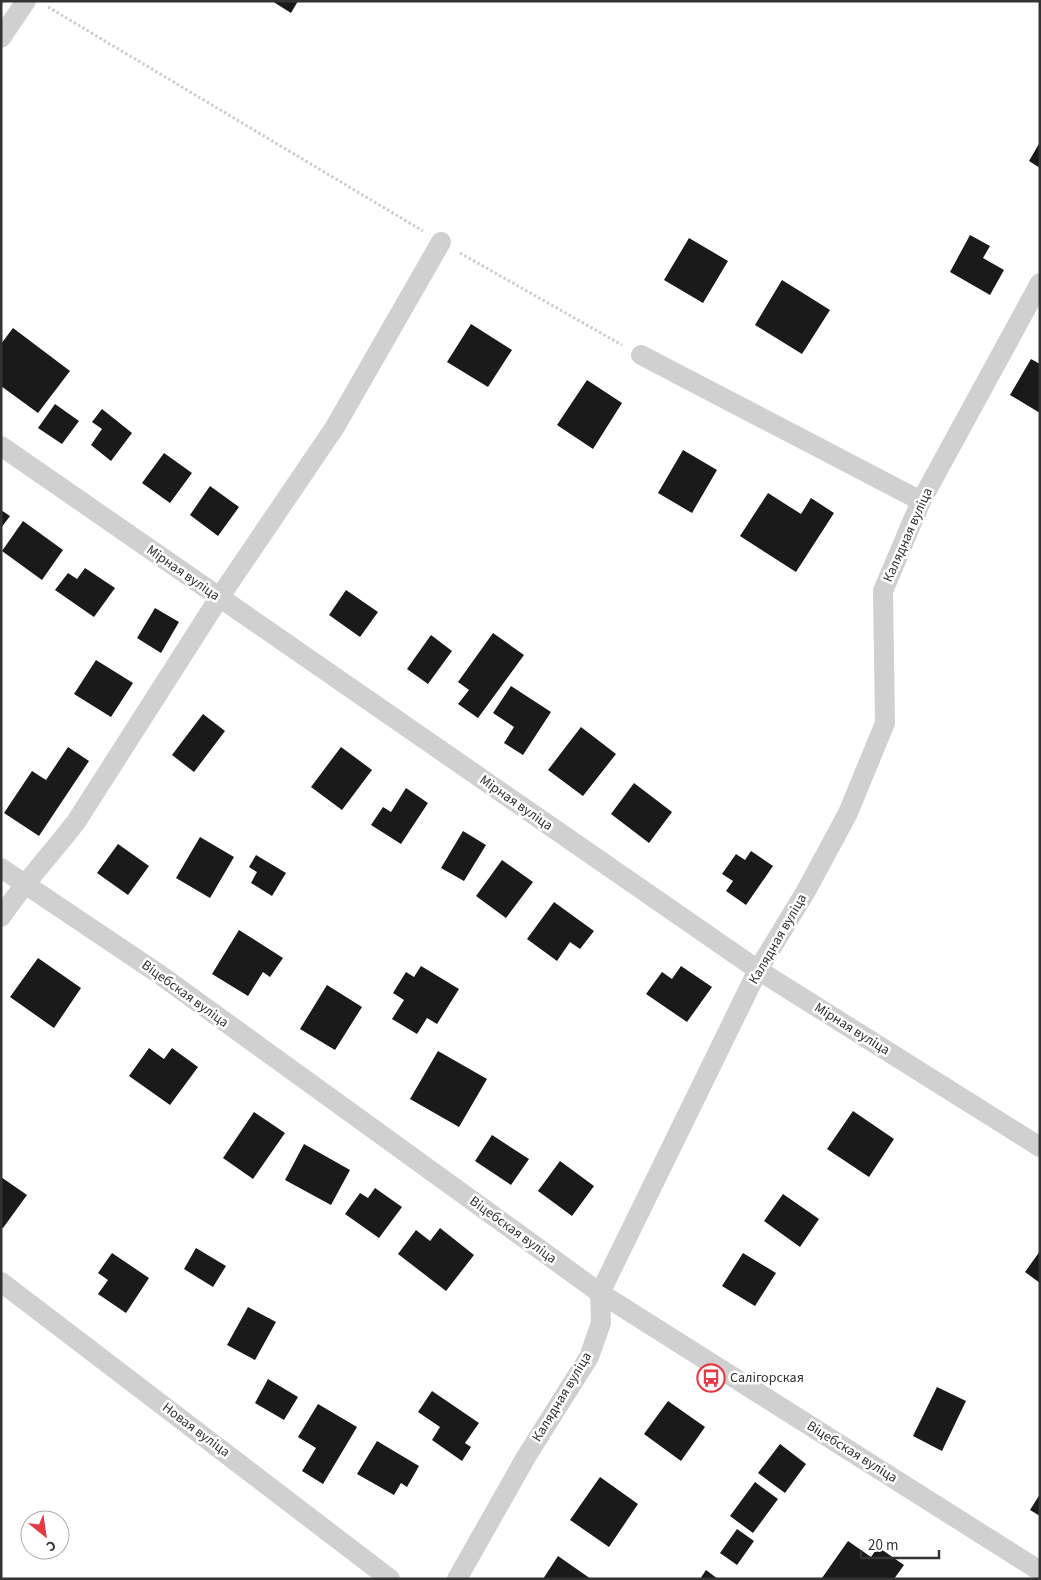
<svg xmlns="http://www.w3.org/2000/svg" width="1041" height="1580" viewBox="0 0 1041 1580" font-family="'Source Sans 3',sans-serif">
  <rect width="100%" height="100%" fill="#fff"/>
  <path fill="#1a1a1a" d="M272 1H298L291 13Z
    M1040 142V168L1029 161Z
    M970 235 990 246 983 258 1004 270 990 295 950 272Z
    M689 238 728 261 703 303 664 280Z
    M782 280 830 310 802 354 755 325Z
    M471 324 512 350 488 387 447 362Z
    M13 328 70 371 38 413 1 386V344Z
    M1031 359 1040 364V413L1010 395Z
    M587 380 622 403 593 449 557 425Z
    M55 404 79 421 62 444 38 428Z
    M102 409 132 433 111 461 91 445 102 429 92 422Z
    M683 450 717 470 692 513 658 493Z
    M164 453 192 473 170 503 142 483Z
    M210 486 239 507 218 536 190 515Z
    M768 493 801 514 811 498 834 513 796 572 740 536Z
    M1 510 10 516 1 528Z
    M23 521 63 550 42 580 2 551Z
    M85 568 115 588 94 617 55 590 68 573 77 579Z
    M346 590 378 612 360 637 329 615Z
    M155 608 179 622 161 653 137 638Z
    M493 633 524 655 478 718 458 704 469 690 458 682Z
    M431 635 452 651 428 684 407 669Z
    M96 660 133 683 111 717 74 694Z
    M511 686 551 712 523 755 504 743 514 727 493 713Z
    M203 714 225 731 194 772 172 755Z
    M581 727 616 754 583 796 548 770Z
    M68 747 89 761 39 836 4 813 32 771 46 780Z
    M341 747 372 770 342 810 311 787Z
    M634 783 672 812 649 843 611 814Z
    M406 788 428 803 401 844 371 825 383 807 391 812Z
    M463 831 486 845 464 881 441 868Z
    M200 837 234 857 210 898 176 878Z
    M118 844 149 866 128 895 97 873Z
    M751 851 773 866 746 905 726 891 733 881 722 874 736 854 745 860Z
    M256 855 286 873 272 896 251 883 257 872 249 867Z
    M502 860 533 882 506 918 476 896Z
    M554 902 594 931 580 949 570 942 557 961 527 939Z
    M239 930 283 958 270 977 263 972 248 996 212 974Z
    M38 958 81 988 54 1028 10 997Z
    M421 966 459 989 437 1024 427 1018 417 1034 392 1019 404 1000 393 993 406 972 414 977Z
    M681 966 712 987 687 1022 646 994 662 972 672 979Z
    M327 985 362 1007 335 1050 300 1029Z
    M149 1048 164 1059 172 1048 198 1067 170 1105 129 1076Z
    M438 1051 487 1079 459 1127 410 1099Z
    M853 1111 894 1139 869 1177 827 1149Z
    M254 1112 285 1133 253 1179 223 1158Z
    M492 1135 529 1159 511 1185 475 1161Z
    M304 1144 350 1170 331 1205 285 1180Z
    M560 1161 594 1186 572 1216 538 1191Z
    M1 1177 27 1195 3 1228 1 1227Z
    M375 1188 402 1207 379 1238 345 1214 360 1193 368 1198Z
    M783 1194 819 1219 800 1247 764 1221Z
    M440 1228 474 1255 446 1291 398 1254 416 1230 430 1241Z
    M196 1248 226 1266 213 1287 184 1269Z
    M1040 1251V1283L1025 1272Z
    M112 1253 149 1278 126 1313 98 1294 108 1280 98 1273Z
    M743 1253 776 1273 755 1306 722 1286Z
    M248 1307 276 1322 255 1360 227 1345Z
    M268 1379 298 1397 284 1420 255 1403Z
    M937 1387 966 1401 942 1451 913 1436Z
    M432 1391 479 1423 465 1443 471 1447 462 1461 432 1440 440 1427 418 1412Z
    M668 1401 705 1427 681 1461 644 1434Z
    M318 1404 357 1427 323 1484 302 1471 316 1448 298 1437Z
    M377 1441 419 1466 407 1487 401 1483 394 1495 357 1474Z
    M780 1444 806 1464 785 1493 758 1473Z
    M600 1477 638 1504 609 1547 570 1520Z
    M755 1482 778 1499 753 1533 730 1516Z
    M1040 1494V1516L1030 1510Z
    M737 1529 754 1541 737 1565 720 1553Z
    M848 1541 871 1557 878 1547 904 1565 894 1579H823L822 1578Z
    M558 1556 591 1579H543Z
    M706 1570 718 1579H700Z"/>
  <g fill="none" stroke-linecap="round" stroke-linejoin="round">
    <path stroke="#cdcdcd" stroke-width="3" stroke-dasharray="2.5 2.5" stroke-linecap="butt" d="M48 7 423 231
      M460 253 622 345"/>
    <path stroke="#d0d0d0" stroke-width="20" d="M1 38 26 1
      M641 355 921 501
      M1 446 758 970 1040 1147
      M1 868 159 974 600 1293 1040 1571
      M1 917C24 883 51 854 76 822L219 598 335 427 441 242
      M1 1282 390 1579
      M457 1579 526 1457 589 1357 601 1323 600 1293 758 970 806 891 848 813 885 723 883 591 921 501 1040 283"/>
  </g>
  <defs>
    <g id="bus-ring" transform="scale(1.4375)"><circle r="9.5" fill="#fff" stroke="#e63946" stroke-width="1.5"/><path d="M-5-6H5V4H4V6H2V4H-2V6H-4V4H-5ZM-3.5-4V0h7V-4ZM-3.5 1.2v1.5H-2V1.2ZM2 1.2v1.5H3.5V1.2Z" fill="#e63946"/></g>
  </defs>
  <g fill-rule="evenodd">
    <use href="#bus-ring" x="711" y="1378"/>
  </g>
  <g text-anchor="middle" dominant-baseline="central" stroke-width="5" stroke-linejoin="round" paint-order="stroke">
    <g font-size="14" fill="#333" stroke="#fff">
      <text transform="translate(908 535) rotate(-66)">Калядная вуліца</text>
      <text transform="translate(183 573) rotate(35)">Мірная вуліца</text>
      <text transform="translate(516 803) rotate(35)">Мірная вуліца</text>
      <text transform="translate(778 939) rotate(-60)">Калядная вуліца</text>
      <text transform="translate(185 994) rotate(36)">Віцебская вуліца</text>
      <text transform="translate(852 1029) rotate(32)">Мірная вуліца</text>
      <text transform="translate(513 1230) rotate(36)">Віцебская вуліца</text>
      <text transform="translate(562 1397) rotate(-59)">Калядная вуліца</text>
      <text transform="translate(196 1430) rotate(37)">Новая вуліца</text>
      <text transform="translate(852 1452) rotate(32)">Віцебская вуліца</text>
    </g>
    <g font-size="14" fill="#333" stroke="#fff" text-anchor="start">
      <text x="730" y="1378">Салігорская</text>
    </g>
  </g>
  <rect width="1041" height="1580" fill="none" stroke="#333333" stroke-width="5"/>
  <g transform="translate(45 1535) rotate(150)"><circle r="24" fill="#ffffff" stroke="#adadad"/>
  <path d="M0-4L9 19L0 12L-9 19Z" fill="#e63946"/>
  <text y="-8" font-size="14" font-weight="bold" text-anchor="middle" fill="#333333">С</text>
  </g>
  <path d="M861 1550v8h78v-8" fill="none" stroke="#333333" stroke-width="2.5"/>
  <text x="868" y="1550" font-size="15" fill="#333333" stroke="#ffffff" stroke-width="4" paint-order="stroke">20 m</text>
</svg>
